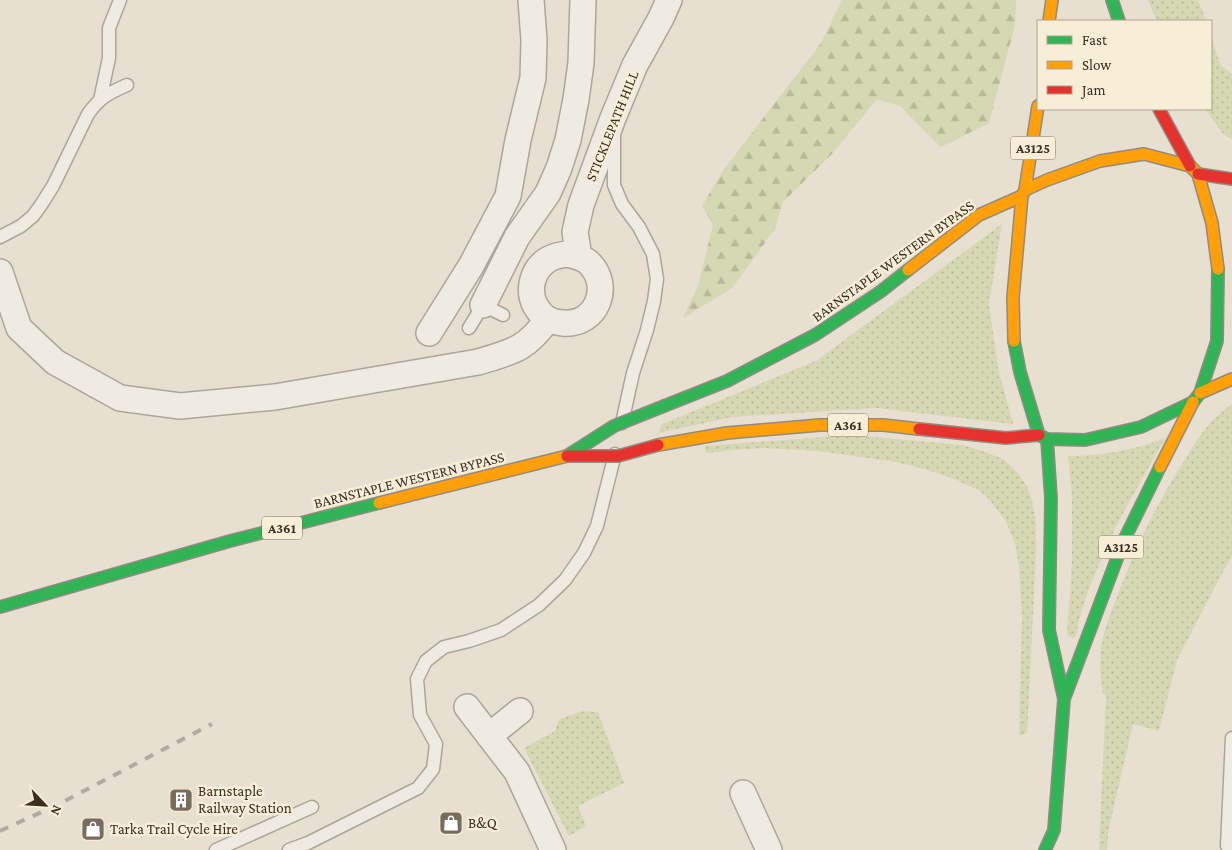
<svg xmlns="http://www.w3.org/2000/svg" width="1232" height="850" viewBox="0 0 1232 850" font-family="'Crimson Pro',serif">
  <defs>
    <pattern id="green-dots" width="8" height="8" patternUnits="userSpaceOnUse" patternTransform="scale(1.25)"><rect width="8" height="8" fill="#d6d7b3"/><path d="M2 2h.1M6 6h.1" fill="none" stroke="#b9b99a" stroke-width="1.8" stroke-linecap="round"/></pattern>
    <pattern id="forest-firs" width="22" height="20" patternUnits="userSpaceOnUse" patternTransform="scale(1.25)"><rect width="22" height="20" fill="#d6d7b3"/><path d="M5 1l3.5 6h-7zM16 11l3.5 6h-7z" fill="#b9b99a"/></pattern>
  </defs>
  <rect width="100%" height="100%" fill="#e7e0d1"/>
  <path fill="url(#green-dots)" d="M1148 0H1198L1206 21H1157Z
    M1211 36 1220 64 1232 74V139L1224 135 1205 109H1211Z
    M1002 224 989 304 998 368 1013 424 876 408 732 417 658 433 662 424 816 361Z
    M1232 404V556L1220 577 1177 660 1159 731 1133 724 1108 832 1107 850H1099L1106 695 1103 694C1101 679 1099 664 1101 649 1104 630 1111 612 1118 594 1136 546 1158 501 1186 458 1192 448 1199 436 1207 427 1214 418 1223 411 1232 404Z
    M851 435 962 445 986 452 1003 459 1017 472 1027 486 1032 501 1036 522V555L1027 733 1019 736 1022 616 1019 567 1015 543 1005 520 989 499 980 491 952 478 924 469 896 462 819 451 762 448 735 450 706 453 705 446Z
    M1165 438 1117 524 1089 588 1079 620 1076 637 1073 638 1068 636 1067 632 1071 583 1072 556V496L1068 456C1102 456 1134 450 1165 438Z
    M583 711 598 712 624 783 578 806 586 826 569 836 524 748 555 731 559 719Z"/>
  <path fill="url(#forest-firs)" d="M842 0H1016L1015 25 989 123 941 147 900 106 877 99 832 154 783 202 775 229 732 288 683 318 699 283 713 224 702 206 724 169 821 43Z"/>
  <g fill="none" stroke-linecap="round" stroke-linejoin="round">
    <g stroke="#ada599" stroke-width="15">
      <path id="lane" d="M100 100 109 58V28L120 0
        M614 136V185L622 204 639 227 653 254 657 279 654 301 647 330 633 373 622 423
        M0 237 21 226 33 216 41 205 53 186 88 114C100 97 109 93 127 85
        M469 328 483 305 503 315
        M1232 738 1227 846H1232
        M216 850 312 807
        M289 850 308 843 418 788 433 769 436 744 420 715 417 679 426 661 444 647 469 641 501 630 539 605 565 580 584 553 597 526 615 454"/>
    </g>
    <g stroke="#ada599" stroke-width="28">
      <path id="street" d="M567 254C575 256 582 257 588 262 613 285 597 326 563 323 549 322 542 317 535 305 527 289 533 268 549 259 554 256 561 255 567 254Z
        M579 257 575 232 581 205 613 118 635 65 661 18 669 0
        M0 272 19 328 55 362 120 398 180 406 275 397 478 362C511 352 526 350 547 320
        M483 305 517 237 548 193 559 168 568 140 576 99 581 63 583 0
        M429 333 471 266 508 196 518 140 533 78 534 40 531 0
        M467 707 517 772 553 850
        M489 736 520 711
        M743 793 769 850"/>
    </g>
    <g stroke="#928b80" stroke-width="14">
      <path id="fast" d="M1112 0 1119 21
        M1014 341 1020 372 1039 435 1047 439 1085 440 1141 427 1193 402 1200 393 1217 341 1218 269
        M664 406 727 381 815 335 880 292 908 270
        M1047 439 1051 498 1049 630 1064 699
        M0 607 230 541 379 503
        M1045 850 1054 830 1064 699 1124 540 1160 467"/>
    </g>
    <g stroke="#928b80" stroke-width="14">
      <path id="slow" d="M1049 21 1052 0
        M1025 190 1047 180 1100 161 1144 154 1190 166 1198 174 1212 223 1218 269
        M908 270 979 215 1022 196
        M1014 341 1013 297 1022 196 1025 190 1038 106
        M1200 393 1232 379
        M658 445 727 433 820 425H883L919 429
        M1160 467 1193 402
        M379 503 567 456"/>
    </g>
    <g stroke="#928b80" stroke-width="14">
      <path id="jam" d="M1159 109 1190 166
        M1198 174 1232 179
        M919 429 1006 438 1039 435"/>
    </g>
    <use href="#lane" stroke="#efebe3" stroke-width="12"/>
    <use href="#street" stroke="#efebe3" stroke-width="25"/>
    <use href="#fast" stroke="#30b455" stroke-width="11"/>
    <use href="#slow" stroke="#ff9f0a" stroke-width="11"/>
    <use href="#jam" stroke="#e5322d" stroke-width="11"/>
    <path stroke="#afaaa2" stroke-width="4" stroke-dasharray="9 9" stroke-linecap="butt" d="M0 831 57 805 212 724"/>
    <g stroke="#928b80" stroke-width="14" stroke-linecap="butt">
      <path id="fast-bridge" d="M567 456 614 426 664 406"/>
    </g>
    <g stroke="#928b80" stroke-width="14" stroke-linecap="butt">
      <path id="jam-bridge" d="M567 456H618L658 445"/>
    </g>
    <use href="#fast-bridge" stroke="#30b455" stroke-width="11"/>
    <use href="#jam-bridge" stroke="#e5322d" stroke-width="11"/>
  </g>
  <defs>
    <g id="building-square" transform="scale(1.25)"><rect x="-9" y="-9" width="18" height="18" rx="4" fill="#786c5e" stroke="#f7eed8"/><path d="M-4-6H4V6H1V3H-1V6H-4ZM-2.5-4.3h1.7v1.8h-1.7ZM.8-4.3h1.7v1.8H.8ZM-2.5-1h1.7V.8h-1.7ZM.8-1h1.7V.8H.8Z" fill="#fff"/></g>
    <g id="shop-square" transform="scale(1.25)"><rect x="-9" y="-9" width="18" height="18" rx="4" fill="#786c5e" stroke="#f7eed8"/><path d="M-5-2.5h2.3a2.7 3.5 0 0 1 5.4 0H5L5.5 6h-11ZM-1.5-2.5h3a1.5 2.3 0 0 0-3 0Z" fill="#fff"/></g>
  </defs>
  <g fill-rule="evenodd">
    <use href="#building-square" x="181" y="800"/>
    <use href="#shop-square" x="451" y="823"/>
    <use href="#shop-square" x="93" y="829"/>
  </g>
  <g text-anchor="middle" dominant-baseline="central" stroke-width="5" stroke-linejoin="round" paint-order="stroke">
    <g fill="#f7eed8" stroke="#756857" stroke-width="1">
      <rect x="1010.5" y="136.5" width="45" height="23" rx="4"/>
      <rect x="828" y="413.5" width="40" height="23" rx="4"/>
      <rect x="262" y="516.5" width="40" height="23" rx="4"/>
      <rect x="1098.5" y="535.5" width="45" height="23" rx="4"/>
    </g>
    <g font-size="14" font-weight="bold" fill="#3d2e20">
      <text x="1033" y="148">A3125</text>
      <text x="848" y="425">A361</text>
      <text x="282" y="528">A361</text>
      <text x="1121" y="547">A3125</text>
    </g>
    <g font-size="15" fill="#3d2e20" stroke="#f7eed8">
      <text transform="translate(612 126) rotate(-68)">STICKLEPATH HILL</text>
      <text transform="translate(893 261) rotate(-36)">BARNSTAPLE WESTERN BYPASS</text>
      <text transform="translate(409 480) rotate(-14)">BARNSTAPLE WESTERN BYPASS</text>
    </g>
    <g font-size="15" fill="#3d2e20" stroke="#f7eed8" text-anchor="start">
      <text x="198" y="791">Barnstaple<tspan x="198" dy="17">Railway Station</tspan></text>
      <text x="468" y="823">B&amp;Q</text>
      <text x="110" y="829">Tarka Trail Cycle Hire</text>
    </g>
  </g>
  <rect x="1037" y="20" width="175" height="90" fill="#f7eed8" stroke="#ada18e"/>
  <rect x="1047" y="36" width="25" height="8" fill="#30b455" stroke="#ada18e"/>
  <text x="1082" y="45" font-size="15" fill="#3d2e20">Fast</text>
  <rect x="1047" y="61" width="25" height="8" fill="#ff9f0a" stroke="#ada18e"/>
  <text x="1082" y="70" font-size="15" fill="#3d2e20">Slow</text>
  <rect x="1047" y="86" width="25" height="8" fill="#e5322d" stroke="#ada18e"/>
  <text x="1082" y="95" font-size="15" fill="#3d2e20">Jam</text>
  <g transform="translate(45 805) rotate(115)" stroke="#f7eed8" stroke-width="4" paint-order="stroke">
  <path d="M0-4L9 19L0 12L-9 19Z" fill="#3d2e20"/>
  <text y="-8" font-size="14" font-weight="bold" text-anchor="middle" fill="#3d2e20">N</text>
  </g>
</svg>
